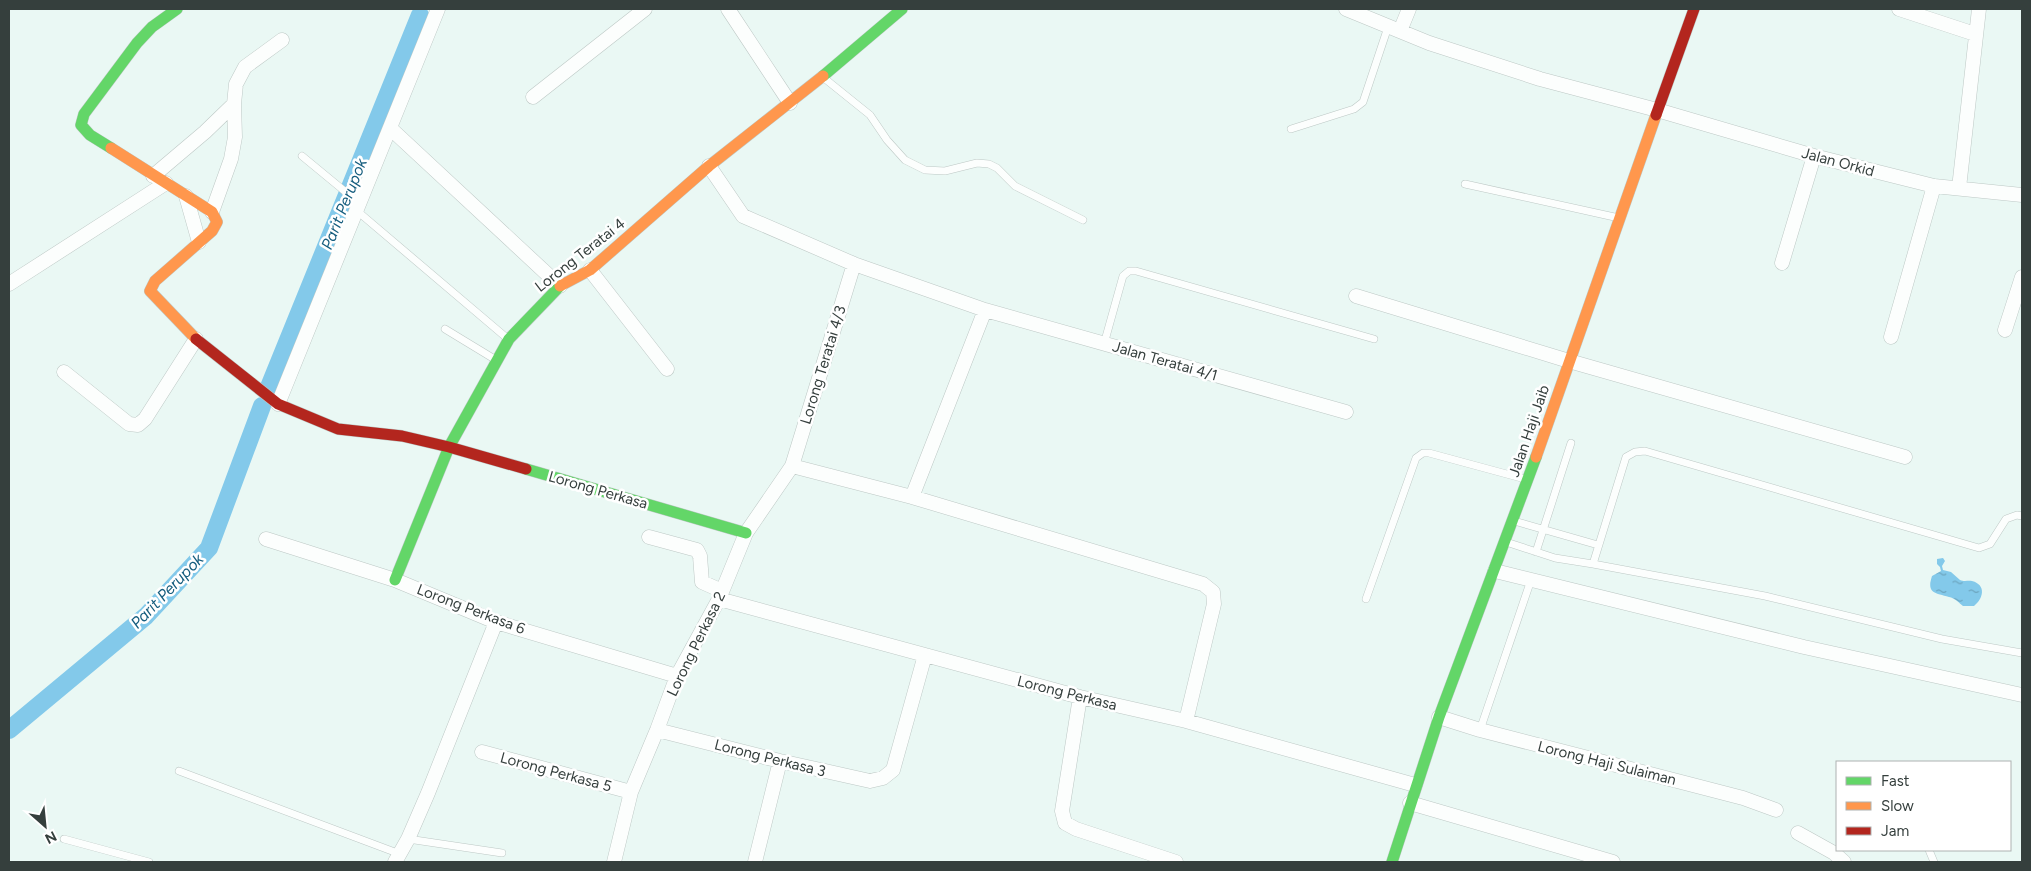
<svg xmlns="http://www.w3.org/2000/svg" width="2031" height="871" viewBox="0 0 2031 871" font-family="Figtree,sans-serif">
  <defs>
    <pattern id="water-ripples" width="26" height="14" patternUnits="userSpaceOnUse" patternTransform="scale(1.25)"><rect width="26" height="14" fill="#83c9ea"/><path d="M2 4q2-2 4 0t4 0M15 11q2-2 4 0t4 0" fill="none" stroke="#6ca5bf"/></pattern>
  </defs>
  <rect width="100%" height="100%" fill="#eaf8f4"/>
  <path fill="url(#water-ripples)" d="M1943 558 1945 561 1942 566 1943 570 1951 572 1960 580C1965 582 1968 580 1972 581 1987 585 1983 599 1974 606H1963C1959 603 1955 598 1949 597 1936 593 1926 594 1932 576L1941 571 1940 567 1937 564V559Z"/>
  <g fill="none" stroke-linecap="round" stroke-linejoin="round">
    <path stroke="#83c9ea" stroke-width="18" d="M267 392 420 15
      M9 730 146 616 209 548 262 406"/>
    <g stroke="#bdc8c5" stroke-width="8">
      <path id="lane" d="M824 78 870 115 887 140 905 160 925 170 945 171 977 163 989 164 997 168 1015 186 1083 220
        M1291 129 1354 109 1363 102 1388 27
        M302 156 359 203
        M1465 184 1619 218
        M356 210 508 339
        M445 329 496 360
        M1104 344 1123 276 1129 271H1136L1374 339
        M2022 516 2017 515 2006 519 1990 544 1979 548 1645 451 1635 452 1626 457 1593 564 1765 596 1942 639 2022 653
        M1514 521 1598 545
        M1506 542 1555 558 1593 564
        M1536 552 1571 443
        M1366 599 1416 458 1423 453H1429L1525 479
        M1480 730 1531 580
        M179 771 400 854
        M64 839 149 862
        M408 839 502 853
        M1929 850 1934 862"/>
    </g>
    <g stroke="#bdc8c5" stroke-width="15">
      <path id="street" d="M728 9 790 103
        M1346 9 1429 43 1540 79 1657 110 1814 156 1934 186 2022 195
        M1899 9 1975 34
        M1400 31 1409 9
        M533 97 645 9
        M390 128 560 286
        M709 166 743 216 854 264 985 310 1346 412
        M153 176 205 132 234 104 236 84 245 67 282 40
        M1959 188 1979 9
        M186 196 199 242
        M212 212 231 159 235 137 234 104
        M1782 263 1814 156
        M590 270 667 369
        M9 284 166 183
        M1356 296 1569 361 1905 457
        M2005 330 2022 277
        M1891 337 1934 186
        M64 372 129 424 138 425 145 419 196 339
        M278 404 438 9
        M792 466 912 497 1203 584 1213 592 1214 604 1186 721
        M912 497 985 310
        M649 537 697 550 700 556 702 582 722 591
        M266 539 395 580 496 622 677 676
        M1495 571 1804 647 2022 695
        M719 599 1080 697 1186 721 1415 785
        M1080 697 1062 811 1065 823 1076 829 1176 862
        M1439 717 1480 730 1743 798 1776 810
        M657 730 780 761 870 781 883 778 893 770 925 655
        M482 752 631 792
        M1410 803 1613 862
        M1798 833 1834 853 1844 862
        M395 862 408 839 428 793 496 622
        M614 862 631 792 657 730 677 676 719 599 746 533 792 466 854 264
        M755 862 780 761"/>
    </g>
    <g stroke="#bdc8c5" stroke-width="12">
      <path id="fast" d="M823 76 902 9
        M111 148 90 135 81 125 84 114 137 43 152 27 177 9
        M526 469 746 533
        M395 580 449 447 509 339 560 286
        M1392 862 1439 717 1536 457"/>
    </g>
    <g stroke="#bdc8c5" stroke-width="12">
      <path id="slow" d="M111 148 212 212 217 222 212 231 155 281 150 291 196 339
        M560 286 590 270 709 166 823 76
        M1536 457 1656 115"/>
    </g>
    <g stroke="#bdc8c5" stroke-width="12">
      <path id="jam" d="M1656 115 1694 9
        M196 339 278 404 338 429 402 436 449 447 526 469"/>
    </g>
    <use href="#lane" stroke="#fcfefd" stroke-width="7"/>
    <use href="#street" stroke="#fcfefd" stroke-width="14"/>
    <use href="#fast" stroke="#63d668" stroke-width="11"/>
    <use href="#slow" stroke="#ff974d" stroke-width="11"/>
    <use href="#jam" stroke="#b3261e" stroke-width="11"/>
  </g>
  <g text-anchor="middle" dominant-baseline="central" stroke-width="5" stroke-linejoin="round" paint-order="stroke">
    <g font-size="15" fill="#353f3d" stroke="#fff">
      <text transform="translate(1838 162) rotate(15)">Jalan Orkid</text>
      <text transform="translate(580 255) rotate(-38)">Lorong Teratai 4</text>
      <text transform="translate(1165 361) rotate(16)">Jalan Teratai 4/1</text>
      <text transform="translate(823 365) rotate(-73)">Lorong Teratai 4/3</text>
      <text transform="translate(1529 431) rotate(-71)">Jalan Haji Jaib</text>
      <text transform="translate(598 490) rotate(16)">Lorong Perkasa</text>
      <text transform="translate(471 609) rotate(21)">Lorong Perkasa 6</text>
      <text transform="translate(696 644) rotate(-64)">Lorong Perkasa 2</text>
      <text transform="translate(1067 693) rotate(14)">Lorong Perkasa</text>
      <text transform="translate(770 758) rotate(14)">Lorong Perkasa 3</text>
      <text transform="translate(1607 763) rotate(14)">Lorong Haji Sulaiman</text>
      <text transform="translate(556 772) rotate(15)">Lorong Perkasa 5</text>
    </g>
    <g font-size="16" font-style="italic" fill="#155d7e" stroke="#fff">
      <text transform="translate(344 204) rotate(-68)">Parit Perupok</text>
      <text transform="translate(167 591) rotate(-46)">Parit Perupok</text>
    </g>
  </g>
  <rect width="2031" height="871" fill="none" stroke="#353f3d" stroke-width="20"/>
  <rect x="1836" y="761" width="175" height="90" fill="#ffffff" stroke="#aeb2b1"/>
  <rect x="1846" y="777" width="25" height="8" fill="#63d668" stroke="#aeb2b1"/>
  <text x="1881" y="786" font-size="15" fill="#353f3d">Fast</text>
  <rect x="1846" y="802" width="25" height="8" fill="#ff974d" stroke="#aeb2b1"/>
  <text x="1881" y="811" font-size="15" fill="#353f3d">Slow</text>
  <rect x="1846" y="827" width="25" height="8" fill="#b3261e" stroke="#aeb2b1"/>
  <text x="1881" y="836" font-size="15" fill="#353f3d">Jam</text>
  <g transform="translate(45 826) rotate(153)" stroke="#ffffff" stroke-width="4" paint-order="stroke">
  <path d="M0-4L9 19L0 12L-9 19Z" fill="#353f3d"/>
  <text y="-8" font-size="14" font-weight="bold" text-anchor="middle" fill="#353f3d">N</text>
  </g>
</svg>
